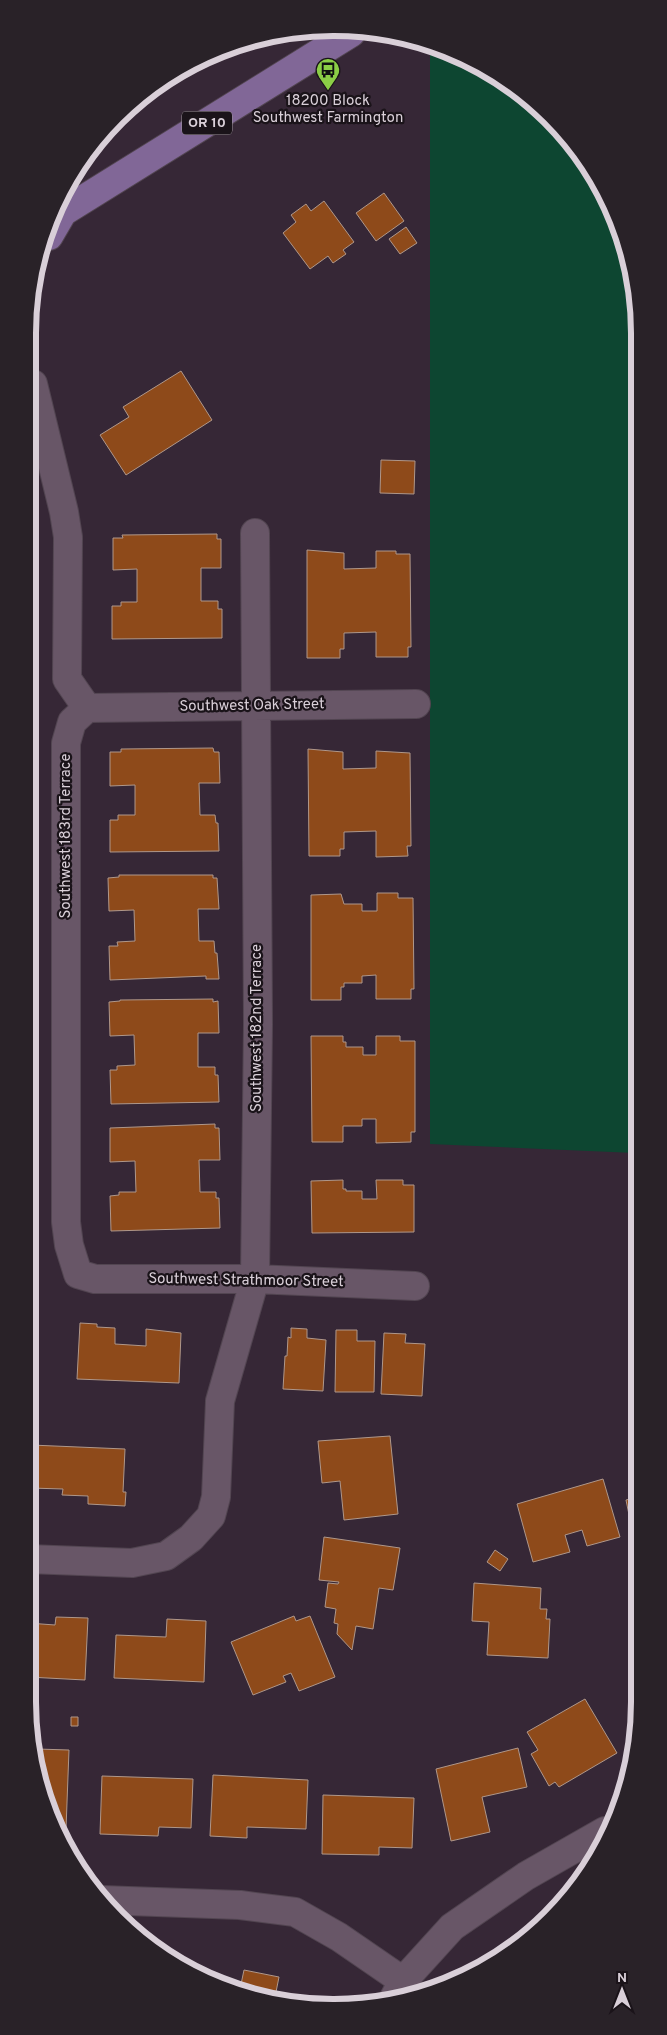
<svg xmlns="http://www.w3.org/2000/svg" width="667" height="2035" viewBox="0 0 667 2035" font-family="Overpass,sans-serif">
  <rect width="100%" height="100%" fill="#362736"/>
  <path fill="#0d4631" d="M430 47 486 68 550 117 608 198 637 293 635 1153 430 1144Z"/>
  <path fill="#8e4a1a" stroke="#af978a" d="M384 193 404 221 376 241 356 213Z
    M324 201 354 242 343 250 346 254 333 263 328 256 310 269 283 233 296 222 291 215 306 204 311 211Z
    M406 227 417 243 400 254 389 239Z
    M181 371 212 420 126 475 100 435 129 417 123 407Z
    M381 460 415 461 414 494 380 493Z
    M217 534V539H221V568H201V601H218V609H222V638L112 639V606H121V602H137V569L113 570V538H123L122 535Z
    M307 550 344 553V569L376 568V551H396V554H410L411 647H408V657H376V632L344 633V649H340V658H307Z
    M213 748 214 752H219L220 783H199L200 815H215L216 823H218L219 851 110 852V820H118V815H135V785L110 786V752H121V749Z
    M308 749 343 752V769L376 768V751L410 753 411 846H407L408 856 376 857V831L344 832V849H340V856H309Z
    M119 875H213V878H217L219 909H198L199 941H214L215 953H217L219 979H206V976L110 980 109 946H118L117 942 135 941 134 910 109 911 108 878 119 877Z
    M377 893H398V898H413L414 989H411V999H376V975L362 976V983H344V987H341V1000H311V895L341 894 344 904H362V911H377Z
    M213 999V1002L218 1001 219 1033H198V1067H215V1075H218L219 1102 111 1104 110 1070H117V1066L135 1065 134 1035 110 1036 109 1002 120 1001V1000Z
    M311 1036H343V1042H346V1047H363V1055H376V1036H400V1041H415V1132H411V1142L376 1143V1119H362V1126H343V1142H312Z
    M215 1124V1128H219L220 1160H199L200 1192H216V1198H219L220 1228 111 1231 110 1196 119 1195V1192H136L135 1161 110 1162V1128Z
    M343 1180V1189H346V1191H362V1199H377L376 1180H403V1185H414V1232L312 1233 311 1181Z
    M80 1323 97 1324V1327L115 1328V1344L146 1346V1329L181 1333 179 1383 77 1379Z
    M291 1328 307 1329V1338L326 1340 323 1391 283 1389 285 1356H287L288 1337 291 1338Z
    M336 1330H357V1341H375L374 1392H335Z
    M384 1333 406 1334 405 1343 425 1344 422 1396 381 1394Z
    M390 1436 398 1514 344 1520 340 1481 322 1483 318 1441Z
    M31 1445 125 1449 123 1492H126L125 1506 88 1504V1496L62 1495 63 1489 30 1488Z
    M603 1479 620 1537 587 1546 582 1530 565 1535 570 1552 533 1562 517 1504Z
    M634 1498V1539L626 1500Z
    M324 1537 400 1548 393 1590 379 1588 373 1629 356 1626 352 1650 337 1634 338 1624 334 1623 336 1609 325 1607 328 1583 338 1584 339 1582 319 1580Z
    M495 1550 508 1559 500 1571 487 1562Z
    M474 1583 541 1588 540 1609H547L546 1619H550L548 1658 487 1655 489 1622 472 1621Z
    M294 1616 296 1621 310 1616 335 1677 299 1691 291 1673 283 1676 286 1682 253 1695 231 1642Z
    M56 1617 88 1618 85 1680 28 1677V1623L55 1625Z
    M167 1619 206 1621 204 1682 114 1678 116 1635 166 1637Z
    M28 1679H37L36 1691H28Z
    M585 1699 617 1753 559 1787 555 1782 549 1786 531 1754 538 1750 527 1732Z
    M71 1717H78V1726H71Z
    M518 1748 527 1787 482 1797 490 1832 451 1841 436 1769Z
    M37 1749 69 1750 66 1829 57 1828 51 1818Z
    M213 1775 308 1780 306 1829 247 1827V1838L210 1836Z
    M102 1776 193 1779 191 1828 159 1827 158 1836 100 1834Z
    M323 1795 414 1798 412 1848 379 1847V1855L322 1854Z
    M244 1970 279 1977 276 1992 324 2001V2003L294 2005 240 1989Z"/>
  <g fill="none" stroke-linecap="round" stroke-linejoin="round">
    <g stroke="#524551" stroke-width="30">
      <path id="minor" d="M33 384 64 512 68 537 67 679 87 708 72 722 66 743V1222L69 1245 78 1274 95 1279H255L415 1286
        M87 708 416 704
        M28 1559 132 1563 166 1556 191 1538 211 1516 216 1497 220 1401 255 1279 258 1024 255 533
        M101 1900 240 1905 295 1912 339 1937 403 1981
        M394 1998 403 1981 452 1927 526 1876 605 1831"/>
    </g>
    <g stroke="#524551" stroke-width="30">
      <path id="major" d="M59 213 63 212 351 33
        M49 236 63 212"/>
    </g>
    <use href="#minor" stroke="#685667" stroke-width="28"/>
    <use href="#major" stroke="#816797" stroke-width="28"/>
  </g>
  <defs>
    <g id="bus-pin" transform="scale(1.25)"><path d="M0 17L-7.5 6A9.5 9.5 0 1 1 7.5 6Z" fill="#8bce46" stroke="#1a1319"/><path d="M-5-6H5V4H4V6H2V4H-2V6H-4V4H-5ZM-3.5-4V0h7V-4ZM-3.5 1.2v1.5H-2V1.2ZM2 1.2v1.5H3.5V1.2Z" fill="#111"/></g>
  </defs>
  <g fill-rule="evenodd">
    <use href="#bus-pin" x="328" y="70"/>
  </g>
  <g text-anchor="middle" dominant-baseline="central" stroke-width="4.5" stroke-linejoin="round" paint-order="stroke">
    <rect fill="#1a1319" stroke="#a0979f" stroke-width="1" x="182" y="111.5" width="50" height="23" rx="4"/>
    <g font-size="14" font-weight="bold" fill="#d9cfd8">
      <text x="207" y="123">OR 10</text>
    </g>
    <g font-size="15" fill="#d9cfd8" stroke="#1a1319">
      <text x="328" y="101">18200 Block<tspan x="328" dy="17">Southwest Farmington</tspan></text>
    </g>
    <g font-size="15" fill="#d9cfd8" stroke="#1a1319">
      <text transform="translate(252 706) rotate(-1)">Southwest Oak Street</text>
      <text transform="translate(66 836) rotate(-90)">Southwest 183rd Terrace</text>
      <text transform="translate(257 1028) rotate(-90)">Southwest 182nd Terrace</text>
      <text transform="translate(246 1281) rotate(1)">Southwest Strathmoor Street</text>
    </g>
  </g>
  <path d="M0 0H667V2035H0ZM333 36H334A297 297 0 0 1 631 333V1702A297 297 0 0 1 334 1999H333A297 297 0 0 1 36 1702V333A297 297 0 0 1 333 36Z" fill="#292228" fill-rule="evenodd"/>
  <path fill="none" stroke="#d9cfd8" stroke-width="6" d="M333 36H334A297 297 0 0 1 631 333V1702A297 297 0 0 1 334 1999H333A297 297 0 0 1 36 1702V333A297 297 0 0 1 333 36Z"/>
  <g transform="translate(622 1990)" stroke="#1a1319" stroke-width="4" paint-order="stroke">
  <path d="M0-4L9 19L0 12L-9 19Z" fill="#d9cfd8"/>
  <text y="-8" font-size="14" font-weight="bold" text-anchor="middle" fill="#d9cfd8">N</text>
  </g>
</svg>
